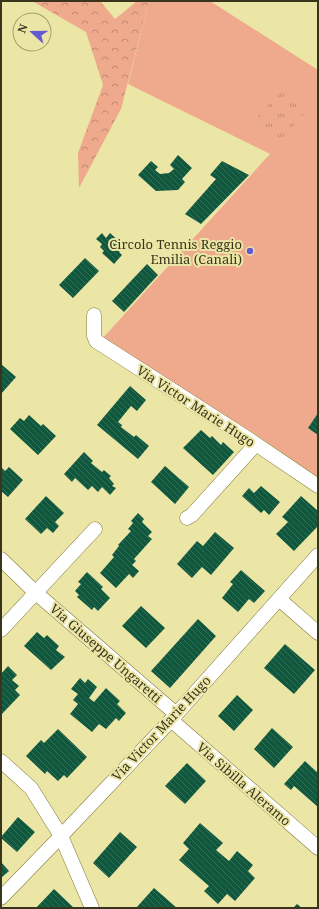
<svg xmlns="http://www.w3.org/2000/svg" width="319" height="909" viewBox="0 0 319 909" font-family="'Noto Serif',serif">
  <defs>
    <pattern id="forest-crowns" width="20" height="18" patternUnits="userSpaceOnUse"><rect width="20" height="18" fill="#efa98d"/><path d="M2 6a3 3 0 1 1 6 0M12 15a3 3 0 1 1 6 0" fill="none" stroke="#c38a72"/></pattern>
    <pattern id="park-tufts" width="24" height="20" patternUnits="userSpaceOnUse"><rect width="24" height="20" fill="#efa98d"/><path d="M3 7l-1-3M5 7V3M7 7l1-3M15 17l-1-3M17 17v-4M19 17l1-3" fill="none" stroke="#c38a72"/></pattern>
    <pattern id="building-back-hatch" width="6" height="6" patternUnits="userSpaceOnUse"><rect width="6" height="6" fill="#10583d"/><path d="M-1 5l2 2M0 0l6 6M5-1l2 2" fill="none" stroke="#346d56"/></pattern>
  </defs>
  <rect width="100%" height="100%" fill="#ece6a6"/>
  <path fill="#efa98d" d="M149 1H210L318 70V477L255 434 102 339 270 154 128 84Z"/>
  <path fill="url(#forest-crowns)" d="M32 1H100L115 19 137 1H149L121 109 79 188 78 153 103 85 86 32Z"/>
  <path fill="url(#park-tufts)" d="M284 88 308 110 275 146 251 124Z"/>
  <path fill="url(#building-back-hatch)" d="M178 155 192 168 182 179 185 182 178 190 156 191 138 175 151 161 158 167 155 170 160 174 169 173 174 169 170 165Z
    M222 161 249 175 201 224 185 214 216 179 210 175Z
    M102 233 106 238 110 233 124 246 119 252 122 255 114 264 102 253 104 251 100 247 102 244 96 239Z
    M85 258 99 271 73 298 59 285Z
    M147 264 158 275 124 312 112 301Z
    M1 364 16 377 1 394Z
    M130 386 146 400 137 411 131 406 118 422 122 425 121 427 134 437 136 435 149 446 138 459 97 425Z
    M318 413V435L308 428Z
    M29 415 41 426 43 424 56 436 38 455 10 429 20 418 24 421Z
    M201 430 210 438 212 436 221 445 223 442 234 452 213 475 183 448Z
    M84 452 93 461 91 463 102 472 104 470 111 476 109 478 114 484 112 486 116 488 110 495 102 487 98 492 92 486 88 490 75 478 72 482 64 474Z
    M165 466 189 487 175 504 151 482Z
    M1 467 5 471 9 467 23 480 8 497 1 491Z
    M261 486 280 502 269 515 264 510 261 513 242 496 249 488 254 493Z
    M46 496 64 513 55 522 59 526 53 533 47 528 41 534 25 519Z
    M301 496 318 511V526L294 551 276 534 288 522 282 517Z
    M138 513 144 519 142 522 152 532 148 536 152 539 134 559 136 561 132 565 139 571 133 578 129 574 116 588 100 573 114 557 112 555 119 546 118 545 131 531 128 529 133 523 131 521Z
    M215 532 234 548 211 575 202 567 192 578 177 564 197 541 203 546Z
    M241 570 265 591 254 603 249 599 238 612 222 598 233 584 230 582Z
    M87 572 103 587 101 589 110 598 98 611 94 607 92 610 77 597 79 595 75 591 81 584 78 582Z
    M141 606 165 628 146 648 122 626Z
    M198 619 216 636 170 688 151 671Z
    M37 632 44 638 47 635 59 646 56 650 65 657 51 670 24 646Z
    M285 644 315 670 294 694 264 668Z
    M8 666 17 675 12 680 19 686 15 690 20 695 1 715V674Z
    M80 678 85 683 88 679 97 687 89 698 94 702 106 688 120 701 117 704 126 713 119 721 116 718 106 729 99 724 92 732 70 714 78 704 73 700 78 694 71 689Z
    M237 695 253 710 234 731 218 716Z
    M272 728 293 747 274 768 254 749Z
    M58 729 87 757 67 778 64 775 58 781 47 771 45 774 26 756 41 740 44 743Z
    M305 761 318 773V807L294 786 291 790 284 784Z
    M187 763 206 781 185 804 165 786Z
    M18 817 35 832 17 852 1 838V837Z
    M200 823 223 843 216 850 229 861 237 851 253 865 248 871 255 878 235 901 227 894 218 904 204 891 209 886 179 860 189 849 183 843Z
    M120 832 137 847 109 878 93 863Z
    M1 862 9 871 1 878Z
    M154 888 177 908H136Z
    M54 889 74 908H36Z
    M297 904 302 908H293Z"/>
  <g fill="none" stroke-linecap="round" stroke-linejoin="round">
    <g stroke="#80793c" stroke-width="15">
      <path id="street" d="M94 315V336L96 341 250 440 318 486
        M187 518 192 515 256 444
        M1 559 36 593 175 713
        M279 599 318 633
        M1 630 95 529
        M171 720 318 848
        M1 761 31 788 61 836 92 908
        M1 898 61 836 171 720 318 555"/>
    </g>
    <use href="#street" stroke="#fff" stroke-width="14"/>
  </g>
  <circle fill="#6459d3" stroke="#ece6a6" stroke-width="1.5" cx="250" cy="251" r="4"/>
  <g text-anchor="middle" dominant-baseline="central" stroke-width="4" stroke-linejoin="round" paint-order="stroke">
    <g font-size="13" fill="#38351c" stroke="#ece6a6" text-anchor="end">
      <text x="242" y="244">Circolo Tennis Reggio<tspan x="242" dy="15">Emilia (Canali)</tspan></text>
    </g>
    <g font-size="13" fill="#38351c" stroke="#ece6a6">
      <text transform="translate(196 406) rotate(33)">Via Victor Marie Hugo</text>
      <text transform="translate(106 653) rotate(41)">Via Giuseppe Ungaretti</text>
      <text transform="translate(161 728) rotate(-47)">Via Victor Marie Hugo</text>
      <text transform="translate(244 784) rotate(41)">Via Sibilla Aleramo</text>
    </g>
  </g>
  <rect width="319" height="909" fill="none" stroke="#38351c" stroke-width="4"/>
  <g transform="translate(32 32) rotate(291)"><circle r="19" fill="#ece6a6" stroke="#a49f6f"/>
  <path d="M0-3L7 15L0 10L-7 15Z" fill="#6459d3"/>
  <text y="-6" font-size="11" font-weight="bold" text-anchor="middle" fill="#38351c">N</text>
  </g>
</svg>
